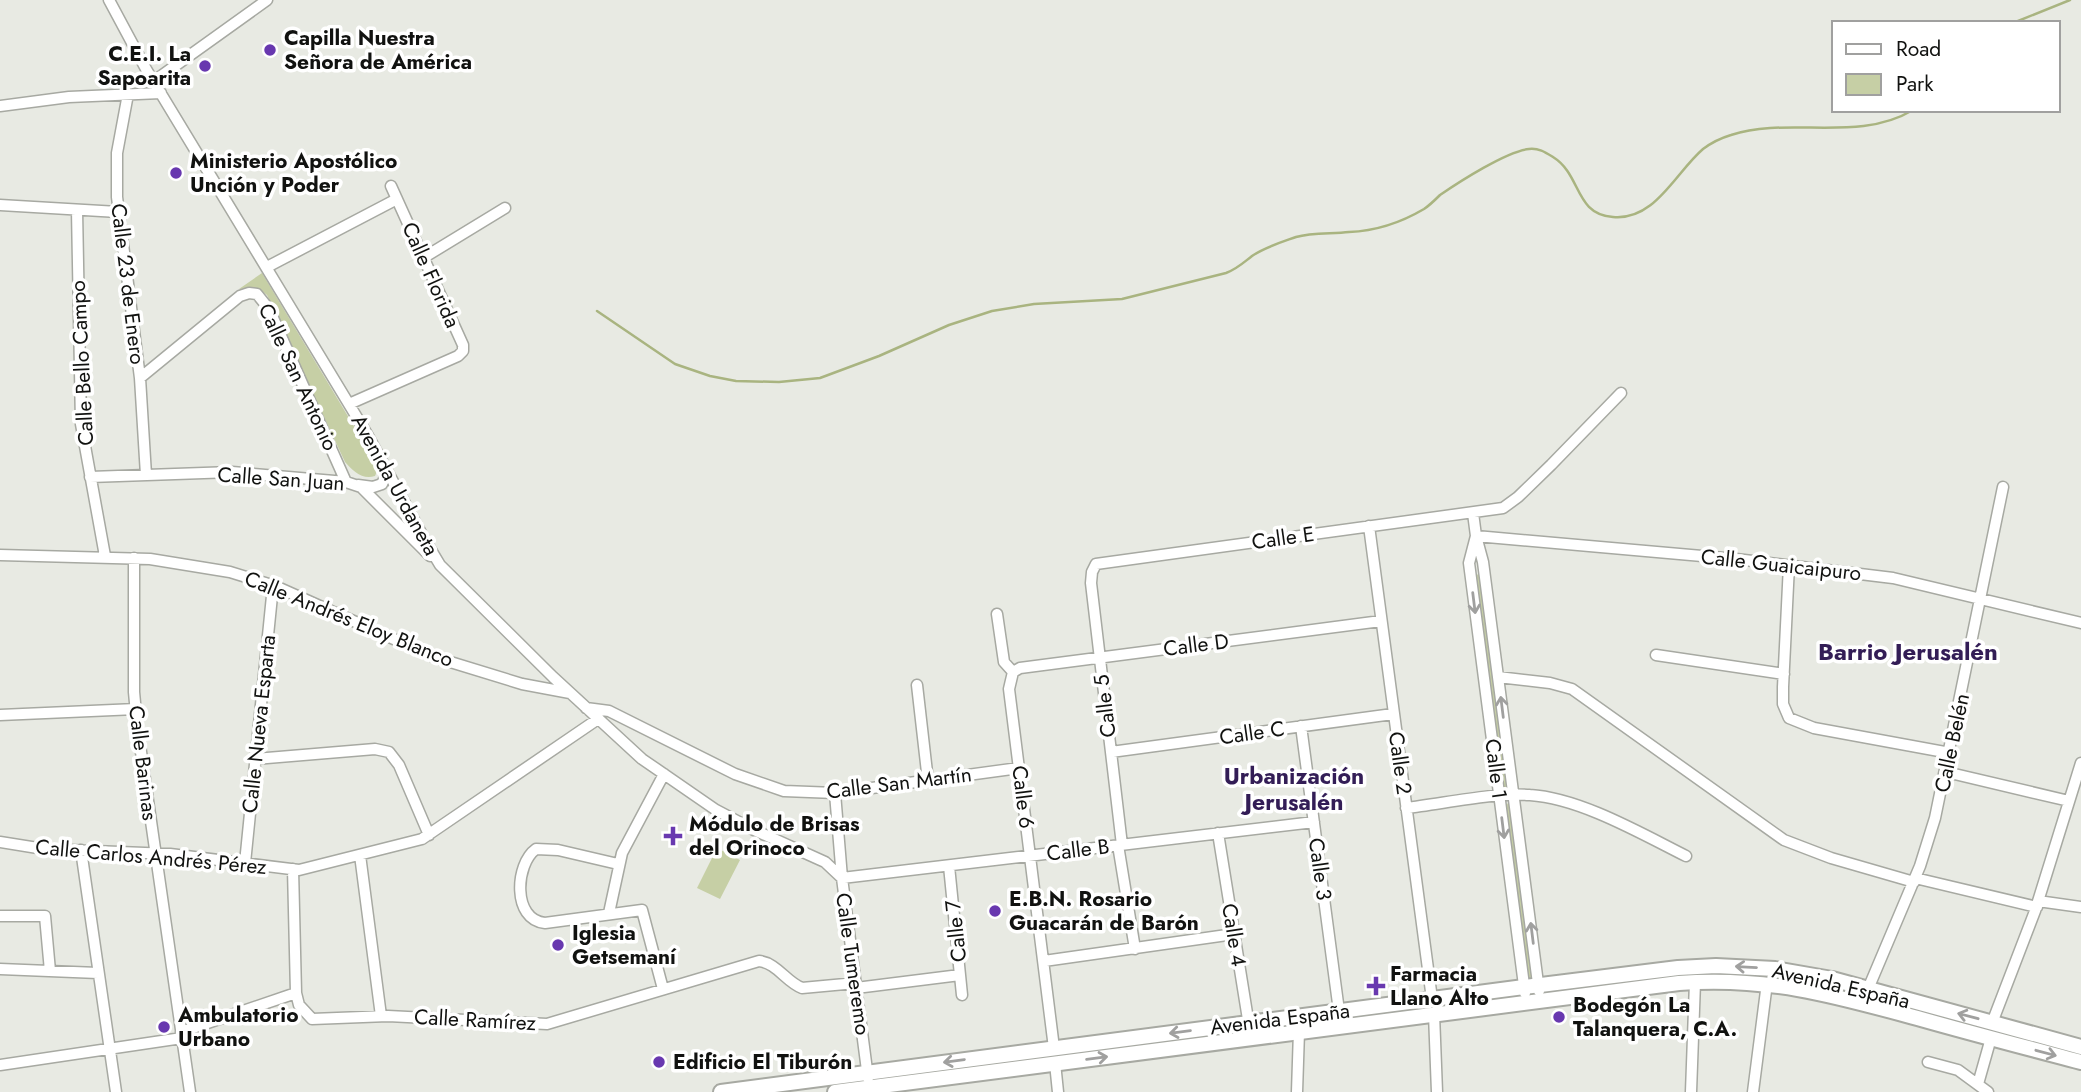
<svg xmlns="http://www.w3.org/2000/svg" width="2081" height="1092" viewBox="0 0 2081 1092" font-family="Jost,sans-serif">
  <rect width="100%" height="100%" fill="#e8eae3"/>
  <path fill="#c6cfa5" d="M262 273 376 463 378 469 375 476C362 480 353 471 345 462L267 295 258 288 239 289Z
    M1478 574 1480 576 1507 787 1506 790 1503 788 1476 576Z
    M1508 803 1510 805 1532 976 1530 978 1528 977 1506 806Z
    M717 848 740 860 720 899 697 888Z
    M1716 970 1807 978 2081 1051V1058L1805 984 1544 994V990Z
    M1504 996V999L1255 1030 1256 1028Z
    M1238 1030V1033L880 1079V1077Z"/>
  <g fill="none" stroke-linecap="round" stroke-linejoin="round">
    <path stroke="#a9b480" stroke-width="2.5" d="M2013 23 2070 0
      M597 311 675 364 710 376 736 381 779 382 820 378 879 356 949 325 992 311 1034 304 1122 299 1226 273C1237 269 1243 263 1252 256 1265 247 1282 242 1296 237 1312 232 1332 234 1349 232 1375 231 1402 222 1424 209 1430 205 1435 200 1440 195 1459 182 1507 151 1529 149 1539 148 1545 152 1553 157 1582 175 1574 214 1613 217 1655 221 1675 173 1703 149 1711 143 1721 138 1731 135 1789 116 1858 143 1913 110"/>
    <g stroke="#a7a9a2" stroke-width="13">
      <path id="minor" d="M109 0 146 69 367 434 425 540 440 565 553 677 642 759 716 810 754 830 825 862 842 878
        M154 81 267 0
        M128 94 117 153V197L140 378 146 475
        M0 106 69 97 161 93
        M0 205 118 212
        M77 210 81 424 105 556
        M423 258 505 208
        M267 267 397 199
        M140 378 240 296 249 293 257 294 269 309 346 482
        M349 404 458 356 463 351V345L391 186
        M90 477 232 472 346 482 361 487 430 556
        M358 485 373 487 382 484 385 477V468
        M1473 513 1476 536 1483 562 1539 991
        M1369 526 1432 999
        M1476 536 1736 559 1893 578 2081 623
        M1476 536 1469 563 1525 993
        M0 555 150 559 230 572 275 586 434 657 522 684 570 693
        M134 558V692L137 724 190 1092
        M1789 565 1783 687V704L1789 718 1814 728 1950 753
        M997 614 1004 662 1013 672
        M1656 655 1784 674
        M1013 672 1009 689 1054 1048
        M1013 672 1020 668 1381 621
        M1498 677 1550 683 1572 689 1784 840 1831 858 1914 882
        M917 685 928 781
        M586 708 609 711 735 774 784 791 835 793 1019 768
        M0 715 136 709
        M1301 726 1339 1011
        M1111 752 1393 714
        M255 759 375 749 389 752 399 765 429 835
        M1946 772 2069 801
        M835 793 842 878 868 1078
        M1406 808C1442 804 1495 792 1530 795 1580 798 1642 834 1686 856
        M1218 833 1251 1038
        M0 842 44 849 170 854 299 870 422 839 598 719
        M1118 845 1135 949
        M1122 845 1091 583 1092 572 1096 564 1503 508 1518 497 1551 465 1621 393
        M81 850 116 1092
        M360 855 381 1016
        M245 863 273 586
        M618 864 558 850 536 849C515 864 512 920 545 923L642 910 663 989
        M949 866 962 995
        M293 869 296 993 299 1005 312 1019 388 1016 547 1024 759 961C777 963 786 982 802 988L856 983
        M842 878 1314 822
        M1915 878 2037 907
        M2038 901 2081 907
        M609 913 622 853 664 774
        M0 916H45L50 971
        M1044 961 1234 934
        M0 969 98 973
        M856 988 960 975
        M1868 989 1920 866 1935 818 2003 487
        M1434 1014 1437 1092
        M1992 1023 2035 911 2081 763
        M181 1032 296 993
        M1928 1062 1958 1070 1988 1092
        M1055 1063 1058 1092
        M0 1065 182 1038
        M1978 1084 1991 1038
        M1297 1092 1299 1031
        M1691 1092 1695 982
        M1753 1092 1767 983"/>
    </g>
    <g stroke="#a7a9a2" stroke-width="18">
      <path id="secondary" d="M721 1092 1524 987 1678 968 1716 966 1775 969 1832 979 2081 1047
        M835 1092 1679 983C1768 976 1837 996 1921 1019 1974 1034 2028 1048 2081 1062"/>
    </g>
    <use href="#minor" stroke="#fff" stroke-width="10"/>
    <use href="#secondary" stroke="#fff" stroke-width="14"/>
  </g>
  <defs><path id="oneway-shaft" d="M-6 0H5M1.5-3L5.5 0L1.5 3" fill="none" stroke-width="1.6" stroke-linecap="round" stroke-linejoin="round" transform="scale(1.75)"/></defs>
  <g stroke="#a0a09f">
    <use href="#oneway-shaft" transform="translate(1474 603) rotate(83)"/>
    <use href="#oneway-shaft" transform="translate(1502 707) rotate(-97)"/>
    <use href="#oneway-shaft" transform="translate(1503 828) rotate(83)"/>
    <use href="#oneway-shaft" transform="translate(1532 933) rotate(-97)"/>
    <use href="#oneway-shaft" transform="translate(1746 967) rotate(-177)"/>
    <use href="#oneway-shaft" transform="translate(1968 1016) rotate(-165)"/>
    <use href="#oneway-shaft" transform="translate(1180 1032) rotate(173)"/>
    <use href="#oneway-shaft" transform="translate(2046 1053) rotate(15)"/>
    <use href="#oneway-shaft" transform="translate(1097 1058) rotate(-7)"/>
    <use href="#oneway-shaft" transform="translate(954 1061) rotate(172)"/>
  </g>
  <g fill="#6838af" stroke="#fff" stroke-width="2.5">
    <circle cx="270" cy="50" r="7"/>
    <circle cx="205" cy="66" r="7"/>
    <circle cx="176" cy="173" r="7"/>
    <path d="M669.5 825.5h7v7h7v7h-7v7h-7v-7h-7v-7h7z"/>
    <circle cx="995" cy="911" r="7"/>
    <circle cx="558" cy="945" r="7"/>
    <path d="M1372.5 975.5h7v7h7v7h-7v7h-7v-7h-7v-7h7z"/>
    <circle cx="1559" cy="1017" r="7"/>
    <circle cx="164" cy="1027" r="7"/>
    <circle cx="659" cy="1062" r="7"/>
  </g>
  <g text-anchor="middle" dominant-baseline="central" stroke-width="7" stroke-linejoin="round" paint-order="stroke">
    <g font-size="21" font-weight="bold" fill="#111210" stroke="#fff" text-anchor="start">
      <text x="284" y="38">Capilla Nuestra<tspan x="284" dy="24">Señora de América</tspan></text>
      <text x="191" y="54" text-anchor="end">C.E.I. La<tspan x="191" dy="24">Sapoarita</tspan></text>
      <text x="190" y="161">Ministerio Apostólico<tspan x="190" dy="24">Unción y Poder</tspan></text>
      <text x="689" y="824">Módulo de Brisas<tspan x="689" dy="24">del Orinoco</tspan></text>
      <text x="1009" y="899">E.B.N. Rosario<tspan x="1009" dy="24">Guacarán de Barón</tspan></text>
      <text x="572" y="933">Iglesia<tspan x="572" dy="24">Getsemaní</tspan></text>
      <text x="1390" y="974">Farmacia<tspan x="1390" dy="24">Llano Alto</tspan></text>
      <text x="1573" y="1005">Bodegón La<tspan x="1573" dy="24">Talanquera, C.A.</tspan></text>
      <text x="178" y="1015">Ambulatorio<tspan x="178" dy="24">Urbano</tspan></text>
      <text x="673" y="1062">Edificio El Tiburón</text>
    </g>
    <g font-size="21" fill="#111210" stroke="#fff">
      <text transform="translate(431 275) rotate(66)">Calle Florida</text>
      <text transform="translate(128 284) rotate(83)">Calle 23 de Enero</text>
      <text transform="translate(82 363) rotate(-93)">Calle Bello Campo</text>
      <text transform="translate(298 377) rotate(65)">Calle San Antonio</text>
      <text transform="translate(281 479) rotate(4)">Calle San Juan</text>
      <text transform="translate(395 485) rotate(61)">Avenida Urdaneta</text>
      <text transform="translate(1283 538) rotate(-8)">Calle E</text>
      <text transform="translate(1781 565) rotate(6)">Calle Guaicaipuro</text>
      <text transform="translate(349 619) rotate(22)">Calle Andrés Eloy Blanco</text>
      <text transform="translate(1196 645) rotate(-7)">Calle D</text>
      <text transform="translate(1105 706) rotate(-97)">Calle 5</text>
      <text transform="translate(259 724) rotate(-84)">Calle Nueva Esparta</text>
      <text transform="translate(1252 733) rotate(-8)">Calle C</text>
      <text transform="translate(1952 743) rotate(-78)">Calle Belén</text>
      <text transform="translate(143 763) rotate(83)">Calle Barinas</text>
      <text transform="translate(1400 763) rotate(82)">Calle 2</text>
      <text transform="translate(1496 769) rotate(83)">Calle 1</text>
      <text transform="translate(899 783) rotate(-7)">Calle San Martín</text>
      <text transform="translate(1023 797) rotate(83)">Calle 6</text>
      <text transform="translate(1078 850) rotate(-7)">Calle B</text>
      <text transform="translate(151 857) rotate(5)">Calle Carlos Andrés Pérez</text>
      <text transform="translate(1320 869) rotate(82)">Calle 3</text>
      <text transform="translate(956 931) rotate(-96)">Calle 7</text>
      <text transform="translate(1234 935) rotate(81)">Calle 4</text>
      <text transform="translate(853 964) rotate(82)">Calle Tumeremo</text>
      <text transform="translate(1841 986) rotate(13)">Avenida España</text>
      <text transform="translate(1280 1019) rotate(-7)">Avenida España</text>
      <text transform="translate(475 1020) rotate(3)">Calle Ramírez</text>
    </g>
    <g font-size="23" font-weight="bold" fill="#331d56" stroke="#fff">
      <text x="1294" y="776">Urbanización<tspan x="1294" dy="26">Jerusalén</tspan></text>
    </g>
    <g font-size="24" font-weight="bold" fill="#331d56" stroke="#fff">
      <text x="1908" y="651">Barrio Jerusalén</text>
    </g>
  </g>
  <rect x="1832" y="21" width="228" height="91" fill="#ffffff" stroke="#a0a09f" stroke-width="2"/>
  <rect x="1846" y="44" width="35" height="10" fill="#ffffff" stroke="#a0a09f" stroke-width="2"/>
  <text x="1896" y="56" font-size="21" fill="#111210">Road</text>
  <rect x="1846" y="74" width="35" height="21" fill="#c6cfa5" stroke="#a0a09f" stroke-width="2"/>
  <text x="1896" y="91" font-size="21" fill="#111210">Park</text>
</svg>
